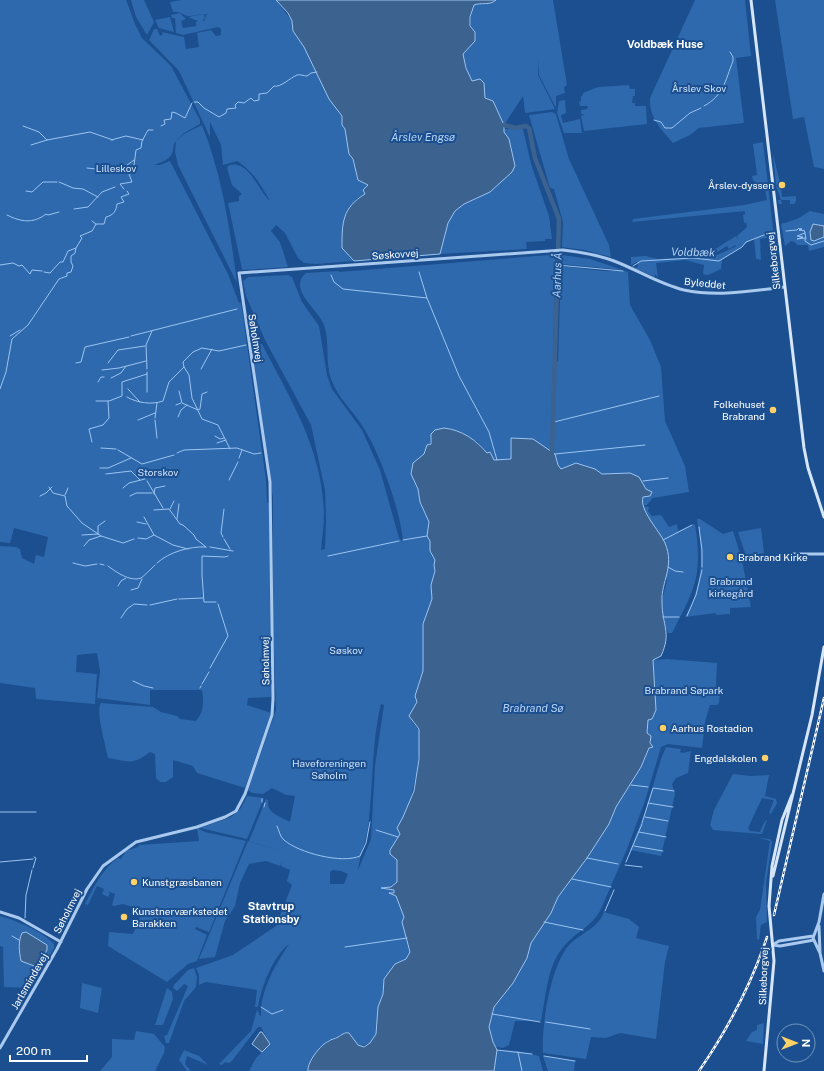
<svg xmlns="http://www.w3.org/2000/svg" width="824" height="1071" viewBox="0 0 824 1071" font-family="'Public Sans',sans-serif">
  <rect width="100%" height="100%" fill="#1b4f8f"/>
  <path fill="#2e69ad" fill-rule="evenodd" d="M0 0H126L135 24 142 38 171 66 200 120V124L184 133 176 141 184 134 202 125C222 175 230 229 237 283L178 165 175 152 176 141C173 144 174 146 173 150 171 160 162 162 154 165H160L170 161 228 274 239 303 241 302 266 480 267 503 269 502 271 697 248 698 247 705 271 713 245 788 197 773 193 766 173 760V777L166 782H160L156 778 155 754 150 752C132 766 128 761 108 758 106 747 95 710 101 703L153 707 161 712 177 716 180 719 196 721C204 711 204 702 202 690H150V705L97 698 100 671 97 653 77 655 76 672 97 674 95 704 36 699 35 688 0 683V546L16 547 20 549 22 558 34 564 36 555 44 557 48 537 14 528 10 543 0 542Z
    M131 0H144L154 22 147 35 136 17Z
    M182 0H276L292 21 293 31 304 47 329 99 342 116V125L345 129 358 180 368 185 365 194 356 199 349 257 354 261 316 264 304 263 298 258 285 233 276 225 271 231 280 242 288 267 243 270 242 269 228 203 239 201V196L242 194 232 185 227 168 228 166C248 157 259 192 270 201 260 184 254 172 237 161L223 165 221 145 210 122V137L179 71 149 40 154 29H157L160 36 163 34 162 32 184 37 186 49 199 47 197 33 211 30 216 36 221 35V29L218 27 183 35 176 33 175 18H172L171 15 180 13 186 19 181 21 183 28 196 26V22L198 21 188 17 204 14 205 18 202 21 205 20 206 15H209C203 12 196 16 189 16 182 16 182 11 173 12L170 2Z
    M496 0H553L567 85 564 87 565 93 556 96V108L539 75 538 60V75L555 109 525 113 523 96 504 125 493 101C475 95 467 72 463 54L475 41C470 27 469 19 474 5 482 3 489 5 496 0Z
    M695 0H745L751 56 736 58 744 123 699 128 690 135 673 143C661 129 649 118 650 98Z
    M775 0H824V169L814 167 804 117 793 119Z
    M170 17 174 32 159 28 155 20Z
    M629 85 630 89H635V96H633L632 103H635V106H646L647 124 584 131 581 116 585 114H581V110L587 109 588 106H580L579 102 581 101V96L583 95V93L598 87Z
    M565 100 566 113 561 115 563 123 580 119 582 133H564L557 113 559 101Z
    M552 112 556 114 557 118 569 159 609 245 611 257 584 250 562 247 563 222 554 189 550 188 529 115Z
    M504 129H523L531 164 549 216 552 239H545V241L526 242 527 249 440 254 448 223 455 211 464 204 490 192 512 172 514 166 509 139 504 132Z
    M763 142 774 237 760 239 761 260 756 259 754 238 722 260 721 269 708 275 703 274 704 265 685 260 656 263 658 278 655 274 654 263 655 277 634 268 638 267 637 262 631 265V257L645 256 658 259 717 255 735 247 736 245 729 249 727 246 714 254 712 251 736 236 739 241 737 236 747 227 746 222 744 223 743 215 745 214V211L632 222 633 219 744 205 767 200 765 190 762 183H757L753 180 752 176 757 175 753 144Z
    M773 154 780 183 787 186 781 187 782 197 796 196V201L794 204H790V200H781L782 204H779L778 200H781L776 186 781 185H776Z
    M810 211 824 214V247L809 251 808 245H797L795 242 791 241 785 246 781 224 797 219Z
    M549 255 555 256 553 362 558 361 561 266 604 271H625L628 272 630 305 650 340 661 367 665 421 685 466 689 492 653 498 647 505H643L642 499 646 490C635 466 623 476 602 474 588 464 576 462 561 469L558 466 555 454 552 453 494 461 490 452 487 453 477 441 431 434 430 444 427 445 424 454 413 463 411 474 418 489 420 502 429 522 427 536 430 541V552L435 560 434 565 435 571 431 585 432 599 423 624V671L415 696 417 702C413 710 407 715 413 723 415 726 418 728 419 731 422 752 412 810 398 826L400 834 390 850 397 860V882L390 887 381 888 394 890V893L391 894 396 896 404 917 402 922 410 952 406 959 395 964 384 979 383 994 378 1007 376 1034 370 1043 361 1046 355 1044 352 1037 339 1036 327 1041C321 1051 308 1058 308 1071H249L256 1058 270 1044 261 1027H258L231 1062 228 1063 225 1062 222 1065 219 1064 251 1031 257 1010 261 1017C260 990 275 966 289 944 273 956 261 988 258 1007H255L257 990 206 982 199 985V975L196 968 233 955 276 926 292 885 287 881 290 870 281 866 282 862 280 866 266 861 249 864 240 883 235 906 225 921 215 957 199 959 248 841 284 852 249 841 266 799 268 800C266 813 280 816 290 822L295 796 286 795 272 788 263 794 252 793 248 790 276 710 273 621V498L250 345 262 344C290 398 323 451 324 514 324 526 322 538 321 550L325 549 326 519 325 490 311 425 265 340 246 296 243 281 248 277 288 275 292 277 302 302 319 326 327 375 332 389 362 430 380 470 399 538 403 542C401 512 380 453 363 427 353 411 337 397 331 379 325 362 330 342 324 325 319 310 287 289 306 273L339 271V272ZM381 704 384 705 375 766 371 839 358 870C360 853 368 837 369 819 373 781 372 741 381 704ZM333 870 341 871 348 874 344 884H330V872Z
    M562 255 590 259 623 270 561 264V256Z
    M643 506 649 507 648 511 652 516 661 515 669 527 677 524 678 531 695 524C703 575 695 589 672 633H668L663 619 662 601 667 580Z
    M697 519H700L723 534 733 531 742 560 751 607 730 608V614L716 615V613L685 617C704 582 703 558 697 519Z
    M761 528 764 553 749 556 745 553 738 532Z
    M667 659 717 663 716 686 720 693 719 703 717 705H710L705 722 702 748 668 744 661 747 645 801 627 849 600 911C591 927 576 932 565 945 547 964 546 997 541 1021H515L509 1045 503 1048 496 1047 493 1042 489 1027 494 1007 513 983 527 958 531 943 551 913 558 897 587 858 609 824 616 807 641 767 651 745V736L647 733 648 720 652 719 656 710 653 660Z
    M666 747 681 749 680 752 683 753 691 751 688 773 676 778 672 784 675 794 661 856 630 850 645 812 661 759Z
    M733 774 751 776 769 775 765 796 776 799 777 803 771 814 769 813 774 800 762 798 748 828 750 831 760 832 765 821 767 820 762 834 713 830 710 825 714 810Z
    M247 796 264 798 247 839 200 828 231 817 241 808Z
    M197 828 205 832 246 841 209 932 196 927 195 929 207 935 197 961 188 964 167 982 108 946 109 932 133 934 141 915 142 910 123 904 114 906 112 905 115 894 107 891 110 893 108 897 102 894 104 889 97 886 88 905 85 904C94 887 102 869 118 858L121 859 126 851 138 847 139 845 199 841Z
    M759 838 770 839 772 842 766 883 767 922 761 925 759 940 757 939 756 917 760 910 770 841Z
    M604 912 629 919 639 927 636 938 669 946 665 962 656 1039 620 1033 606 1038 591 1037 586 1059 543 1053C541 1026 551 962 571 943 583 932 598 928 604 912Z
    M0 916C17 921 42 931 54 944V948L31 988 4 987 3 947 0 946Z
    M194 968 197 977 196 987 184 1001 169 1043H166L164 1036 167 1035 188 986 184 984 177 991 173 988 174 985 188 970Z
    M82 983 102 988 98 1013 80 1008Z
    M167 988 172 992 173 999 163 1025H155Z
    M764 1023 763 1044 746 1041 752 1032 757 1030V1025Z
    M136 1031 154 1034 165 1047 164 1053 155 1071H100L112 1057V1039L134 1040Z
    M184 1050 199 1056 208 1065 187 1056 185 1064 191 1071H187L179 1060Z
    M497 1050 518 1051 539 1056 543 1071H494Z
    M543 1056 575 1061 574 1071H548Z"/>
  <path fill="#3c6290" stroke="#9cc4f0" d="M276 0H496C489 6 482 2 474 5L470 17V26L475 32V41L463 54 466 68 472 81 480 79 484 83 485 98 493 101 504 125V132L509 139 515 166 512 172 490 192 464 204 455 211 448 223 440 254 354 261 342 248C342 223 342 208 365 194L363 190 368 185 358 180 353 159 349 154 345 129 342 125V116L329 99 304 47 293 31 292 21 288 13Z
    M813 224 824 226V237L814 241 811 240 810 232Z
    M444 428C462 430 476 440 487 453L490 452 494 460 511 459V438L533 439 555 454 558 465 561 469 576 463 595 469 602 474 630 473 639 477 646 489 652 492 650 496 643 497C639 510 659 530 665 543 675 567 661 581 662 602 662 626 672 632 661 656L653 660 656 710 652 719 648 720 647 733 651 736 650 743 653 747 649 748 641 767 616 807 609 824 587 858 558 897 551 913 531 943 527 958 513 983 494 1007 489 1027 493 1042 497 1050 494 1071H308C307 1062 321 1044 329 1041 331 1039 335 1039 338 1037 342 1035 344 1032 349 1033L358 1045 364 1047 370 1043 376 1034 378 1007 383 994 384 979 395 964 406 959 410 952 402 922 404 917 396 896 389 893H394V890L381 888 391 887 397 882V860L390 854V850L400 834 397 828 403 817 414 791 419 759V729L409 716 417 702 415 696 423 671V624L432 599 431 585 435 571 434 565 435 560 430 551V541L427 536 429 522 420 502 418 489 411 474 413 463 424 454 427 445 431 444V434L435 430Z
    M26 932 47 945V950L37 967 21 961C19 951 18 942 22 933Z
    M260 1032H262L270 1044 262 1052 252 1044Z"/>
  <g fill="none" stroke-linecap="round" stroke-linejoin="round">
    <path stroke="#9cc4f0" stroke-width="1" d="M194 102H198L204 108 219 117 226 113 227 109 236 108 235 105 238 102 244 103 251 98 254 101 259 100V94L267 93 274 86C280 88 290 78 297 75 300 74 304 76 307 76L311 73 317 72
      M704 106C724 95 725 81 733 61V57L730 52
      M654 120 661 122 665 128H672L690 113 701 108
      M23 126 39 132 47 140 90 132 113 140
      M161 126 165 124 164 120 171 119 172 112 176 113 185 118 192 103
      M111 140 126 136 143 140
      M31 145 47 140
      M87 168 113 171
      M115 171H119L134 160
      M59 182 73 188 83 189 98 197
      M124 189 120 184 132 182 129 174 135 169 134 165 136 150 141 148 142 141 148 130H153
      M26 191 32 192 43 182H57
      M74 209 88 207 102 192 115 187
      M7 215C21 222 33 224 46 214L48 215 59 212
      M92 221 96 224
      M786 231 797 230 799 228 800 231 801 228 802 231 804 230 805 233 797 236 803 237 797 239 805 238V241L811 245 824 241
      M805 233 806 239
      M0 265 13 263 19 266 22 265 30 274 32 270 42 271
      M557 265 623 271
      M633 266 641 261 693 258 719 261 742 247 746 242 769 233
      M44 272 50 273 60 262H63L68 251 76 248 82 238 80 236 92 231 96 224H104L106 217C114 215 116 211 117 204L124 202 121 197 129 194 127 191
      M419 272 427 298
      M331 275 334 282 343 289 427 298 459 376 489 432 497 460
      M10 336 20 330
      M131 336 237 309
      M76 363 81 362 85 347 129 337
      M108 363 118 350 145 346
      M184 367 189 375 192 398 202 419 218 425 230 449
      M147 369 146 345 152 331
      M201 369 212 349
      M102 370 119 368 146 361
      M111 378 121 373 126 366
      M98 382 101 377H104
      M0 389 6 372 12 339 28 325 59 279 67 276V273L71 272 73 266 71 262V256L75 253 76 248
      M128 389 140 402
      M179 391 182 403 198 410 200 409 202 394 207 392
      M147 392V372
      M127 397C137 403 152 405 163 401L169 382 184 367 183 362 193 352 202 348 219 351 246 345
      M96 401H109L122 396V382L147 374
      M176 405 181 403
      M178 417 181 410 187 405
      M155 418 157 403
      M138 420 155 413
      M155 420 157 438
      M554 422 659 396
      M215 436 220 439 224 438
      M92 442 89 429 103 425 109 418 108 401
      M217 443 226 440
      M101 448 116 449
      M118 450 142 464 174 455
      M177 453 184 450 237 448 254 454 261 453
      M555 454 645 445
      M239 458 242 450
      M100 468H108L131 458
      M106 474 131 471 140 480
      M229 480 238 462
      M147 481 163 508
      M643 481 668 478
      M49 487 53 493 65 496 67 506 82 523 101 536 123 543 134 539
      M123 488 129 483 145 479
      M154 494 155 488 165 486
      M65 495 68 488
      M40 496 46 493 52 487
      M130 496 136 493H152
      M170 509 174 501
      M154 510 169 509 180 524 183 525 194 535 196 539 206 547
      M144 517 154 535
      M177 519 179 504
      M137 522 146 524
      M699 527 702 550V567
      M98 533V526L105 521
      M82 535 99 534
      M223 537 221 533 224 509
      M138 538 146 539 154 535 173 545 188 549
      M224 539 230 549
      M403 540 427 536
      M663 540 692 525
      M84 546 89 540 101 536
      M210 547 233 551
      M328 556 399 541
      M73 563 85 566 97 564
      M157 563C169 552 190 546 206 547
      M100 564 104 565
      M108 566C116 572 130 582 141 578 143 577 152 568 155 565
      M668 567 675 571 683 572
      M118 586 121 581 126 578
      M131 590 138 588 142 579
      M179 599 203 598
      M216 602H204L202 575V556L225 557 228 556
      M150 605 177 599
      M687 616 696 595 702 570
      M663 617H679
      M121 618 127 609 134 604 147 605
      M210 668 228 636 218 604
      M133 681 144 686 153 688
      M202 684 209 672
      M200 688 201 686
      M631 785 648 787
      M262 802V799
      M648 803 673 807
      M264 807 265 803
      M0 812H36
      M645 817 668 821
      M642 823 653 788 674 791
      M277 826C279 830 280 837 284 840 299 853 342 864 360 856L366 843 370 822
      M376 830 398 837
      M639 832 666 837
      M634 846 663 851
      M587 858 618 864
      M0 862 33 859
      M626 862 642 824
      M625 865 642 867
      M33 868 36 858 34 857
      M572 879 611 887
      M605 911 614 890
      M25 918 26 895 32 870
      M544 922 583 930
      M12 936 19 940
      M345 947 407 938
      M261 1007 272 1014 283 1010
      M492 1014 540 1022
      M546 1022 590 1029
      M497 1050 532 1054
      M518 1052 522 1071
      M544 1056 575 1061"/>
    <path stroke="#3c6290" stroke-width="4.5" d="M504 125 515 128 526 126 529 128 535 158 559 219 552 453"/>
    <path stroke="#a9c9ee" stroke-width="3" d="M790 554H824
      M0 912 19 918 61 942
      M819 926 820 953 824 971
      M774 944 779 941 813 936
      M773 945 780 946 814 940
      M820 953 813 938 819 922 824 894
      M0 1048 57 949 87 889 103 866 136 842 197 827 225 817 236 811 245 794 272 715 273 699 270 482 239 273 563 250C581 252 598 255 614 261 638 270 659 284 684 290 718 297 751 291 784 287"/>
    <path stroke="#d6e6fa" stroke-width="3" d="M751 0 804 448 808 468 824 517
      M773 876 812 715 824 647
      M764 1071 774 961 769 906 772 866 782 820 792 795"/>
    <g stroke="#fff" stroke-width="2.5">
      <path id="rail" d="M774 915 824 698
        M699 1071C728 1029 751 985 767 937"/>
    </g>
    <use href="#rail" stroke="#1b4f8f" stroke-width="1" stroke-dasharray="3" stroke-linecap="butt"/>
  </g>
  <g fill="#ffd166" stroke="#1b4f8f" stroke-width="1.5">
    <circle cx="782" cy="185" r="4"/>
    <circle cx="773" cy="410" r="4"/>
    <circle cx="730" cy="557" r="4"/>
    <circle cx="663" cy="728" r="4"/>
    <circle cx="765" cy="758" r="4"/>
    <circle cx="134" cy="882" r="4"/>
    <circle cx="124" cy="917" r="4"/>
  </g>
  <g text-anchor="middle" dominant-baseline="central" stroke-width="4" stroke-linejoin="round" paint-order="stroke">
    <g font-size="10" fill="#cfe3fa" stroke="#1b4f8f">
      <text x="699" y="88">Årslev Skov</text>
      <text x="116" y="168">Lilleskov</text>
      <text x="158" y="472">Storskov</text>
      <text x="731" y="581">Brabrand<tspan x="731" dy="12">kirkegård</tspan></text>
      <text x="346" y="650">Søskov</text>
      <text x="684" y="690">Brabrand Søpark</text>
      <text x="329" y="763">Haveforeningen<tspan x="329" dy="12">Søholm</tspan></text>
    </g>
    <g font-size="10" fill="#fff" stroke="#1b4f8f" text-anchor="start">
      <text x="774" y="185" text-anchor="end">Årslev-dyssen</text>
      <text x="765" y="404" text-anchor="end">Folkehuset<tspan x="765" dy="12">Brabrand</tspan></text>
      <text x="738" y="557">Brabrand Kirke</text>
      <text x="671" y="728">Aarhus Rostadion</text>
      <text x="757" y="758" text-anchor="end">Engdalskolen</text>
      <text x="142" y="882">Kunstgræsbanen</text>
      <text x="132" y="911">Kunstnerværkstedet<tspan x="132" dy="12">Barakken</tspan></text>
    </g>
    <g font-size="10" fill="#fff" stroke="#1b4f8f">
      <text transform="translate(395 254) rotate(-4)">Søskovvej</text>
      <text transform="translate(773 261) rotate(-97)">Silkeborgvej</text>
      <text transform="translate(705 283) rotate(6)">Byleddet</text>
      <text transform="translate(256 338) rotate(81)">Søholmvej</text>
      <text transform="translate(265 661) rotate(-91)">Søholmvej</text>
      <text transform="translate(67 911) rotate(-63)">Søholmvej</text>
      <text transform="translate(763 976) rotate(-88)">Silkeborgvej</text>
      <text transform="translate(29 981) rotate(-60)">Jarlsmindevej</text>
    </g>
    <g font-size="11" font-weight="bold" fill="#fff" stroke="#1b4f8f">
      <text x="665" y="44">Voldbæk Huse</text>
      <text x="271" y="906">Stavtrup<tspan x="271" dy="13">Stationsby</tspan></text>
    </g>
    <g font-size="11" font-style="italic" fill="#b5d3f5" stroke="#1b4f8f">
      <text x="423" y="137">Årslev Engsø</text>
      <text transform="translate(693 252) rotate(1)">Voldbæk</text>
      <text transform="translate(557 275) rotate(-88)">Aarhus Å</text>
      <text x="533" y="708">Brabrand Sø</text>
    </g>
  </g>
  <g transform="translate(796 1043) rotate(90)"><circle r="19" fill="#1b4f8f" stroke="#7695bc"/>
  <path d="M0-3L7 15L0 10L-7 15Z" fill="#ffd166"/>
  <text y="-6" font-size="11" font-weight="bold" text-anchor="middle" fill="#ffffff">N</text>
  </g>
  <path d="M10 1055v6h77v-6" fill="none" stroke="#ffffff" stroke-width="2"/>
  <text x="16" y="1055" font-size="12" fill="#ffffff" stroke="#1b4f8f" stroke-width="3" paint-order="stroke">200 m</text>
</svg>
